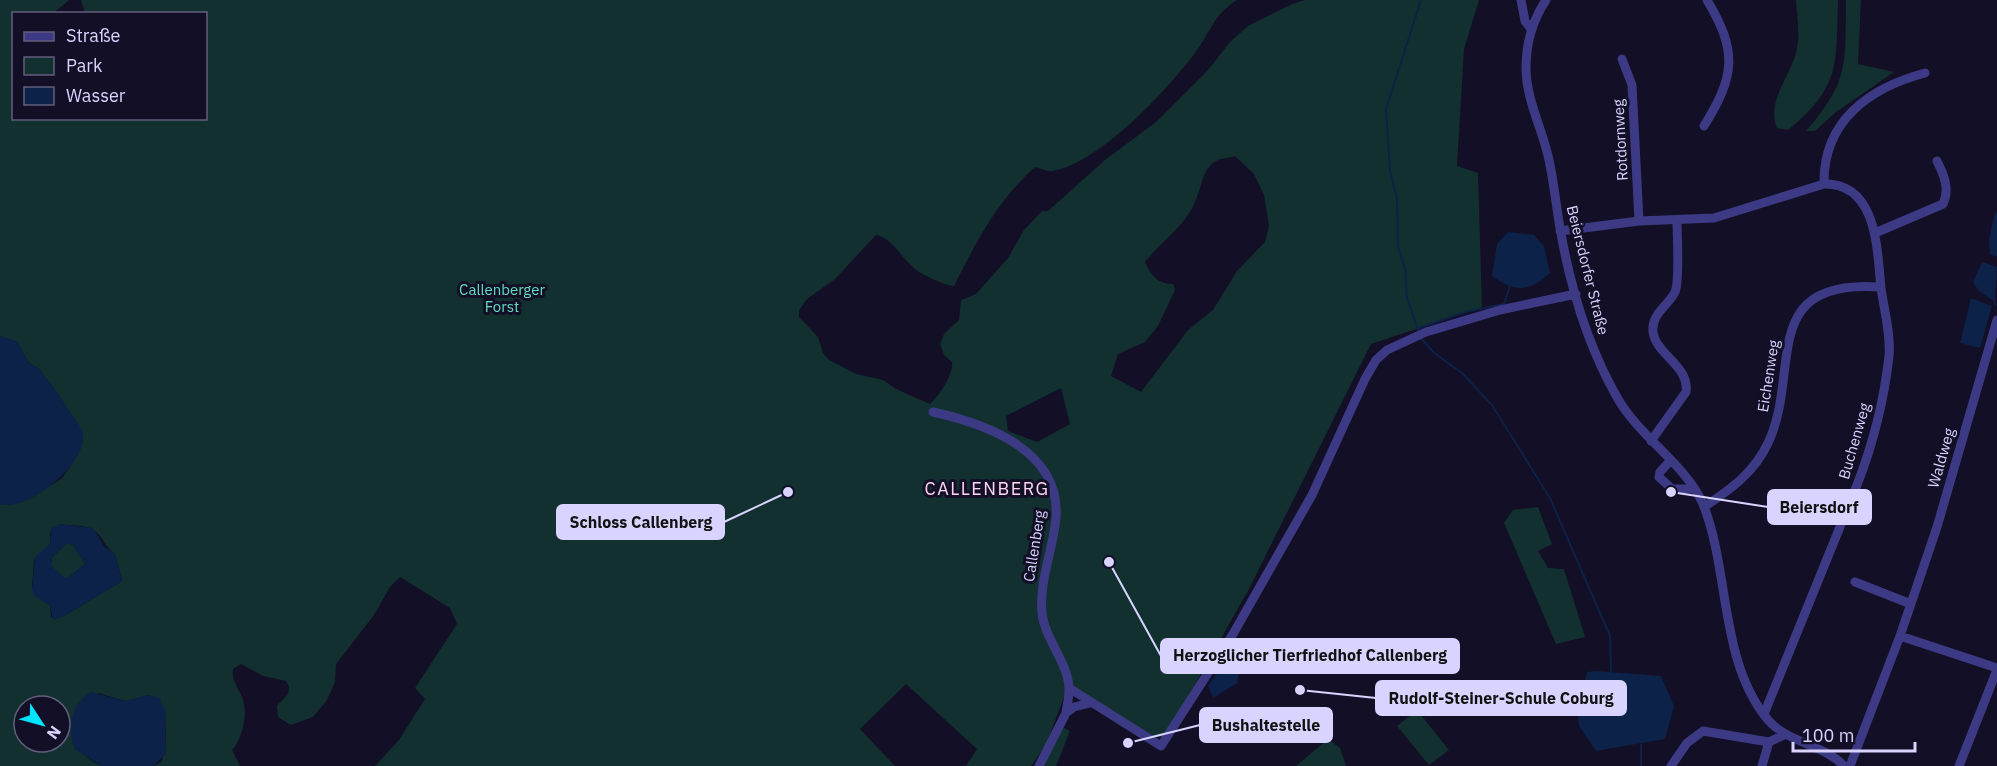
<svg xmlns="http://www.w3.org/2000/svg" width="1997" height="766" viewBox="0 0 1997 766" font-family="'IBM Plex Sans',sans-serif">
  <rect width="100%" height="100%" fill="#130f26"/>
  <path fill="#12302f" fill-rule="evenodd" d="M0 0H69L54 13 14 14V118H206V14L85 13 81 0H1237C1213 15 1210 33 1195 53 1166 91 1101 162 1053 171 1047 172 1040 168 1035 167 998 200 976 242 954 286 943 285 925 276 915 269 902 259 893 238 876 235L835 279 807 299 799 310V317L818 337 823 353 829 360 856 374 883 380 896 389 930 404C939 396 954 374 952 362L944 355 940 344 944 334 959 320 961 300 976 294 1008 258 1024 230 1042 211H1048L1105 160 1156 122 1208 70 1230 42 1248 26 1292 4 1305 0H1479L1464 49 1457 166 1478 173 1482 307 1371 344 1249 589 1165 737H1154L1088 699 1065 694 1046 745 1031 766H966L977 749 906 684 860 729 895 766H375L399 740 425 699 415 688 457 624 450 608 400 577 390 587 374 615 336 664 335 682 327 700 313 717 291 725 278 717 277 706C284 697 294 693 286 681L263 676 241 664 233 669C231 681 240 689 243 700 248 715 242 739 232 750L240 766H153L162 761 166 741 165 710 149 695 125 701 98 693 71 733C75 750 86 758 101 766H0V504L22 502 55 483 63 477 79 453V426L53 387 39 369 28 362 18 342 0 336ZM1235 156 1254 174 1264 195 1269 226 1265 242 1237 271 1213 310 1188 330 1141 392 1111 376 1118 354 1145 342 1158 326 1175 290 1173 284C1158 284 1151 276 1145 262 1163 239 1186 227 1197 197 1202 185 1203 168 1216 161 1221 158 1229 158 1235 156ZM1061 388 1070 424 1037 442 1008 431 1006 416ZM60 524C72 527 86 523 96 532 104 539 105 547 115 554L122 581 64 616 51 617 50 606 32 587 34 560 50 544V532ZM24 706H60V742H24Z
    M1796 0H1838C1836 64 1841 87 1788 130L1777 128C1765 101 1793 74 1797 48 1800 33 1797 15 1796 0Z
    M1846 0H1861L1858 64 1894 72 1836 112 1815 131H1806C1850 81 1845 63 1846 0Z
    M1538 507 1552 544 1538 551 1548 568 1564 569 1585 637 1556 644 1504 523 1513 510Z
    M67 543 73 545 85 564 68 578H63L51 566 52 557Z
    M1417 710 1449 750 1429 765 1397 726Z
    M1063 727 1070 731 1056 766H1044Z
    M1328 739 1340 748 1346 766H1296Z"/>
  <path fill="#0c2248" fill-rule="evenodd" d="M1995 213H1997V257L1990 254 1989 239Z
    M1508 232 1534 235 1544 246 1550 273C1529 292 1515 293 1492 276L1497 244Z
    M1982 262 1997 267 1995 302 1979 291 1973 282Z
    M1971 298 1992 306 1980 348 1960 343Z
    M0 336 18 342 28 362 39 369 53 387 82 430C93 460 27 513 0 504Z
    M60 524 93 528 104 546 115 554 122 581 64 616 53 620 50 606 35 596 32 590 35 557 50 544 51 528ZM67 543 73 545 85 564 68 578 63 577 51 565 52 557Z
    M1225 661 1234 662 1239 671 1237 683 1213 698 1208 686Z
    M1596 671 1661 676 1674 706 1665 739 1596 751 1579 726 1578 718 1587 672Z
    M91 692 125 701 149 695 159 698 165 710 166 754 153 766H101L75 749C66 729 71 703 91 692Z"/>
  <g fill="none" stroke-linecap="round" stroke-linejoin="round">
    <path stroke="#0c2248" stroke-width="2" d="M1995 302V305
      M1419 328 1465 312 1504 304 1510 286
      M1419 333 1407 298 1405 268 1398 247 1397 199 1390 171 1386 109 1421 0
      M1421 338 1434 353 1462 373 1492 405 1550 498 1610 636 1611 672
      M1641 745V766"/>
    <path stroke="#3d3a85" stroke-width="9" d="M1521 0 1525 21 1531 29
      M1546 0C1532 21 1526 43 1526 68 1526 100 1543 130 1549 160 1554 183 1556 205 1560 228 1570 286 1588 347 1618 399 1640 437 1687 466 1703 504 1730 571 1719 661 1768 720 1788 743 1823 744 1844 766
      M1622 59 1632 85 1639 221
      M1704 126C1735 76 1738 52 1707 0
      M1824 184C1823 121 1869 88 1925 73
      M1560 231 1639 221 1714 218 1824 184C1878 183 1877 251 1881 288 1884 310 1891 334 1889 356 1884 401 1873 444 1857 485L1764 714
      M1875 233 1943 204C1950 189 1944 175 1937 161
      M933 412C987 424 1061 451 1056 518 1053 550 1039 581 1042 613 1045 640 1069 663 1069 690 1069 698 1067 705 1066 713
      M1651 441 1686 392C1690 366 1656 355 1653 332 1651 314 1668 306 1675 292 1680 282 1677 235 1677 221
      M1670 461 1660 472 1659 477 1672 489H1694
      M1704 507C1731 489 1754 473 1768 443 1802 372 1756 278 1881 287
      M1855 582 1911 604
      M1900 636 1997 668
      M1069 688 1161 746 1233 634 1312 495 1365 379 1376 360 1387 350 1426 332 1500 310 1576 294
      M1039 766 1066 713 1074 707 1090 703
      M1671 766 1687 743 1703 731 1769 742 1786 734
      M1762 766 1769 742
      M1850 766 1900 636 1937 527 1997 320
      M1959 766 1997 670"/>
  </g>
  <g text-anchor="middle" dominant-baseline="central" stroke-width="6" stroke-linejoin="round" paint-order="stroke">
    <g font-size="15" fill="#d9d4ff" stroke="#130f26">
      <text transform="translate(1620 140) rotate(-93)">Rotdornweg</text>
      <text transform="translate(1588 270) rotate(76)">Beiersdorfer Straße</text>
      <text transform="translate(1768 376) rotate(-81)">Eichenweg</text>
      <text transform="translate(1854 441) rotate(-74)">Buchenweg</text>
      <text transform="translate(1941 458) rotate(-74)">Waldweg</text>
      <text transform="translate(1034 546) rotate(-81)">Callenberg</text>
    </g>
    <g font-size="15" fill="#5fe0c0" stroke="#130f26">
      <text x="502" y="289">Callenberger<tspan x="502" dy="17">Forst</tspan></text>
    </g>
    <g font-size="18" letter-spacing="1.5" fill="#ffd6f0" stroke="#130f26">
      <text x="987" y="488">CALLENBERG</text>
    </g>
  </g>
  <path fill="none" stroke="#d9d4ff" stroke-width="2" d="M1671 492L1768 507M788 492L724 522M1109 562L1161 656M1300 690L1376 698M1128 743L1200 725"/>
  <g fill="#d9d4ff" stroke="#130f26" stroke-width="2">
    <circle cx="1671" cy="492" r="6"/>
    <circle cx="788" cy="492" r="6"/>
    <circle cx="1109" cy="562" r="6"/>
    <circle cx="1300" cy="690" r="6"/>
    <circle cx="1128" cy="743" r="6"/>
  </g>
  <g fill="#d9d4ff" stroke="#d9d4ff" stroke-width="2">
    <rect x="1768" y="490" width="103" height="34" rx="6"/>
    <rect x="557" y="505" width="167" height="34" rx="6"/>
    <rect x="1161" y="639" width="298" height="34" rx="6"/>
    <rect x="1376" y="681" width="250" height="34" rx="6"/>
    <rect x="1200" y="708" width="132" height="34" rx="6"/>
  </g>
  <g font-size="16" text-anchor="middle" font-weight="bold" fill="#111">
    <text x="1819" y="513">Beiersdorf</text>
    <text x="641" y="528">Schloss Callenberg</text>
    <text x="1310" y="661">Herzoglicher Tierfriedhof Callenberg</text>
    <text x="1501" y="704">Rudolf-Steiner-Schule Coburg</text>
    <text x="1266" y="731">Bushaltestelle</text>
  </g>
  <rect x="12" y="12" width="195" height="108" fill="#130f26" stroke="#625e7d" stroke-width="1.5"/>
  <rect x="24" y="32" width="30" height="9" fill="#3d3a85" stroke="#625e7d" stroke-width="1.5"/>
  <text x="66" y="42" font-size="18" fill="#d9d4ff">Straße</text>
  <rect x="24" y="57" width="30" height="18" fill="#12302f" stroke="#625e7d" stroke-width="1.5"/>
  <text x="66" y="72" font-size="18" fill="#d9d4ff">Park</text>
  <rect x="24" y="87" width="30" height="18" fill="#0c2248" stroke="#625e7d" stroke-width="1.5"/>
  <text x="66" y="102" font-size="18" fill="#d9d4ff">Wasser</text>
  <g transform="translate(42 724) rotate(126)"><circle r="28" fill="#130f26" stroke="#625e7d" stroke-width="1.5"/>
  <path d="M0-4.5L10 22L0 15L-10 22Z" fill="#00e5ff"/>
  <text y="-9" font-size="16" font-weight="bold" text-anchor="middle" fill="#d9d4ff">N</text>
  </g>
  <path d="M1793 742v9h122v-9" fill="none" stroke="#d9d4ff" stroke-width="3"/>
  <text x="1802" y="742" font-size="18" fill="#d9d4ff" stroke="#130f26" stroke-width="4.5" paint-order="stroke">100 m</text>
</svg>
